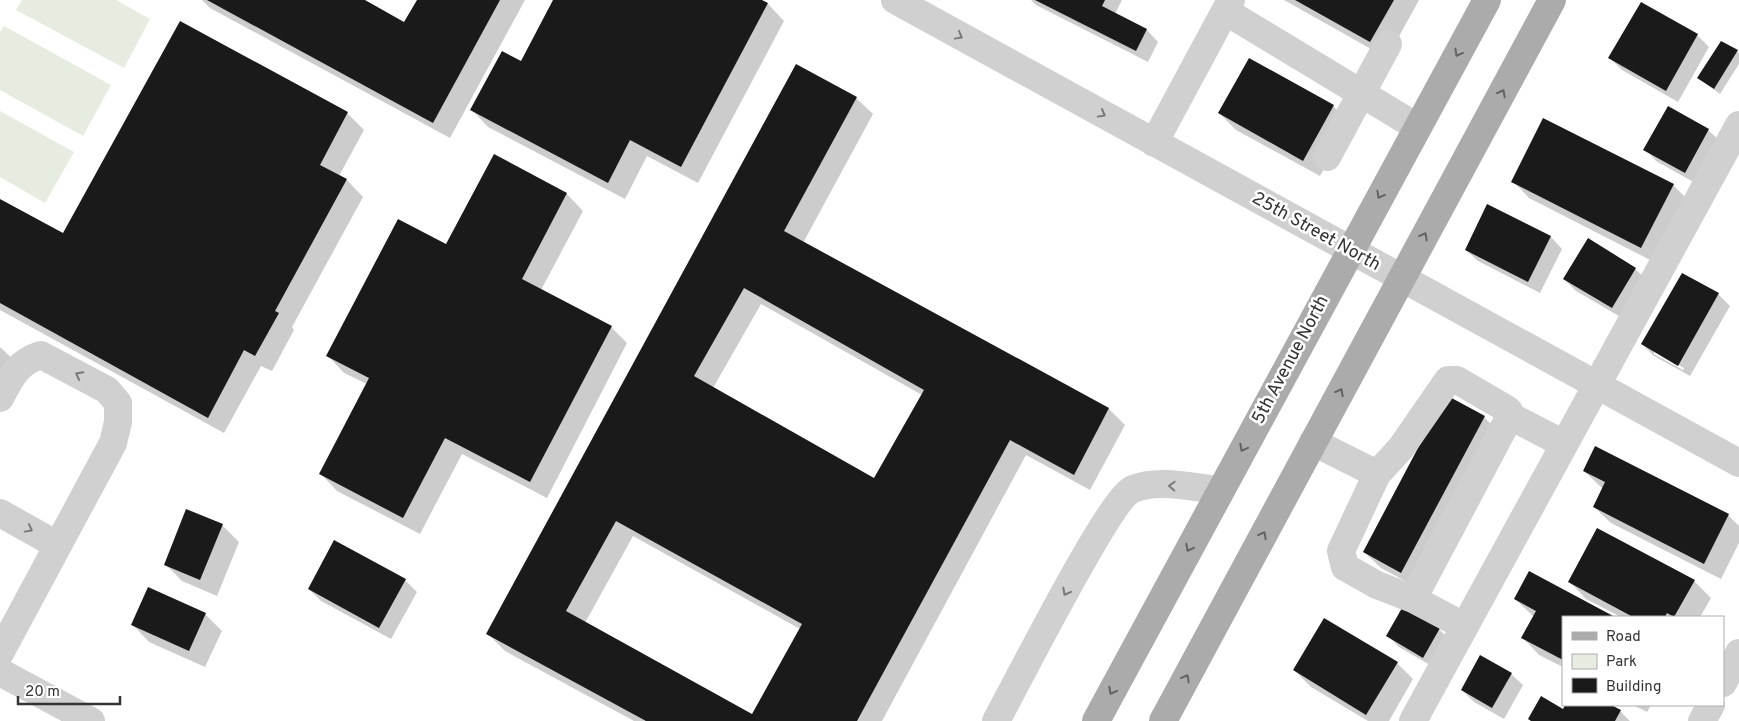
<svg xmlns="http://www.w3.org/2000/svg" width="1739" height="721" viewBox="0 0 1739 721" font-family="Overpass,sans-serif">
  <rect width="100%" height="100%" fill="#fff"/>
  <path fill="#e6ecdf" d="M22 0H116L150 19 124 68 16 10Z
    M4 26 111 85 83 136 0 90V32Z
    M0 111 74 152 45 203 0 177Z"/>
  <path fill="#0003" fill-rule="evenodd" d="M202 0H363L404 23 418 0H525L450 138 210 8Z
    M554 0H759L768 4 784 21 698 183 647 156 625 199 488 127 472 110 521 63Z
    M1031 0H1122L1115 14 1147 30 1158 42 1148 62 1036 5Z
    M1284 0H1419L1387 58Z
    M1641 4 1697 35 1709 47 1678 102 1622 70 1610 58Z
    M181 22 347 113 364 130 339 176 347 180 363 197 292 327 294 330 272 371 261 366 224 433 0 310V200L64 235Z
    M1721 43 1739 53V64L1720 94 1699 78Z
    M1249 60 1333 106 1350 123 1320 176 1236 130 1219 113Z
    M856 98 873 114 803 243 1109 409 1125 425 1090 490 1026 455 882 721H634L505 651 488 634ZM761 304 922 395 874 480 713 388ZM633 536 800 629 753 716 585 623Z
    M1708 130 1720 141 1697 184 1656 161 1645 149Z
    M494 156 567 194 583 211 541 290 611 327 627 343 547 498 462 454 420 534 337 491 321 474 367 384 344 373 328 356 447 246Z
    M1513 181 1673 185 1690 202 1658 264 1529 198Z
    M1488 206 1551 237 1562 249 1540 293 1478 261 1466 250Z
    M1635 269 1647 280 1624 319 1576 291 1564 279Z
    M1718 294 1730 306 1690 376 1654 356 1642 344ZM1654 351 1684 368 1683 370 1654 354Z
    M0 347 18 364 0 396Z
    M1447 397 1484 417 1501 434 1418 588 1381 568 1364 552Z
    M1584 471 1728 515 1739 526V543L1721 579 1611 523 1594 507 1603 489Z
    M222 525 239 542 217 596 182 581 165 564Z
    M1530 573 1612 617H1563V667L1539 655 1523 638 1534 617 1515 599Z
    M405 580 417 592 391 639 321 601 309 589Z
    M1694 581 1711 598 1700 617H1621L1586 599 1570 582Z
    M1403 609 1439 629 1451 641 1435 668 1399 647 1388 636Z
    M205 614 222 631 205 667 149 642 133 625Z
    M1397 663 1413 679 1389 721H1368L1311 687 1294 670Z
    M1511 674 1523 685 1504 719 1474 702 1462 690Z
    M1566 705H1608L1620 711 1630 721H1532L1564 710Z
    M1633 705H1651L1647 712Z"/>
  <path fill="#1a1a1a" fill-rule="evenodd" d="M207 0H365L404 22 417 0H500L433 123Z
    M553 0H762L768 3 681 167 630 140 608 183 470 110 502 51 521 61Z
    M1035 0H1105L1102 6 1147 29 1136 51Z
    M1295 0H1394L1370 42Z
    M1641 2 1698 34 1666 91 1608 58Z
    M180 21 348 112 320 165 347 179 275 311 279 313 255 356 244 350 208 418 0 303V199L63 233Z
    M1721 41 1738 50 1714 89 1697 78Z
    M1249 58 1334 105 1303 161 1218 113Z
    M796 64 857 97 784 231 1109 408 1074 475 1010 440 857 721H646L486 634ZM744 288 924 390 874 478 694 376ZM616 521 802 624 752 714 566 611Z
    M1668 106 1709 129 1685 173 1643 150Z
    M1543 118 1674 184 1641 248 1511 182Z
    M494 154 567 193 522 279 612 326 530 482 445 438 403 518 319 474 369 378 326 356 398 219 446 244Z
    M1487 204 1551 236 1528 282 1465 250Z
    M1588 238 1636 268 1612 308 1563 279Z
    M1682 273 1719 293 1678 366 1641 344Z
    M1446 395 1485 416 1401 573 1363 552Z
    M1595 446 1729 514 1704 564 1593 507 1605 482 1583 471Z
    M186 509 223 524 200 580 164 565Z
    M1597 528 1695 580 1674 617 1667 613 1665 617H1633L1568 582Z
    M334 540 406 579 379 628 308 589Z
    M1529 571 1615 617H1563V660L1521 638 1536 611 1514 599Z
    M148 587 206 613 189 651 131 625Z
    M1402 608 1440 628 1423 658 1386 636Z
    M1324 618 1398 662 1366 715 1293 670Z
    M1480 655 1512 673 1492 708 1461 690Z
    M1541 696 1563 709 1565 705H1611L1621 710 1615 721H1531L1528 719Z"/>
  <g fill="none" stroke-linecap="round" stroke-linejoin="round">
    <path stroke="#d0d0d0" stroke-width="28" d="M895 0 1739 463
      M1225 11 1417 127
      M1154 143 1231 0
      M1327 157 1388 44
      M1448 380H1457L1505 408 1509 411 1510 416 1413 599 1377 585 1345 567 1341 551 1377 474 1401 448Z
      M0 398C11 377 18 362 41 355L107 390 118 403V422L113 443 0 653
      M1510 416 1564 444
      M1313 442 1377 474
      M0 513 57 545
      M1413 599 1464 626
      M0 672 91 721
      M1723 683 1739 653
      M996 721C1015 687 1109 499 1133 489 1159 478 1194 488 1220 490
      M1413 721 1739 125
      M1702 721 1711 705"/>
    <path stroke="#ababab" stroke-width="28" d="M1096 721 1487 0
      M1163 721 1552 0"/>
  </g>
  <defs><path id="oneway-chevron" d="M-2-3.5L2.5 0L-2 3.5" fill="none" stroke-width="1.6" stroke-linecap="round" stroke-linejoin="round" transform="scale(1.25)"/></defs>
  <g stroke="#7a7a7a">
    <use href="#oneway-chevron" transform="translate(959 36) rotate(29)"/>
    <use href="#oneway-chevron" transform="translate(1102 114) rotate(29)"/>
    <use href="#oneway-chevron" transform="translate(79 375) rotate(-152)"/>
    <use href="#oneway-chevron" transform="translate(1172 486) rotate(-177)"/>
    <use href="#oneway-chevron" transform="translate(29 529) rotate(29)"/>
    <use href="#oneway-chevron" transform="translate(1066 592) rotate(118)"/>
  </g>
  <g stroke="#636363">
    <use href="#oneway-chevron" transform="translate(1458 53) rotate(119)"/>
    <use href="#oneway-chevron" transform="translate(1502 93) rotate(-62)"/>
    <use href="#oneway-chevron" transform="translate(1380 195) rotate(119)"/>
    <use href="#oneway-chevron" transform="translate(1424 236) rotate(-62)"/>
    <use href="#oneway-chevron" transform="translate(1340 392) rotate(-62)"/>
    <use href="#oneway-chevron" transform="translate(1243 448) rotate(118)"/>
    <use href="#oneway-chevron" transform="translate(1263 535) rotate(-62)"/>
    <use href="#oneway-chevron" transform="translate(1189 548) rotate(118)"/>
    <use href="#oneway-chevron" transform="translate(1186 678) rotate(-62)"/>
    <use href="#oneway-chevron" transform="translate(1112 691) rotate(118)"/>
  </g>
  <g text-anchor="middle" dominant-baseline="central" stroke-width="5" stroke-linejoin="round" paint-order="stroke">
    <g font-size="18" fill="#333" stroke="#fff">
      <text transform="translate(1316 232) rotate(29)">25th Street North</text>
      <text transform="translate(1291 360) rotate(-62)">5th Avenue North</text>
    </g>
  </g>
  <rect x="1562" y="616" width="162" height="90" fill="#ffffff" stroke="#adadad"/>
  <rect x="1572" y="632" width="25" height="8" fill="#ababab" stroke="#adadad"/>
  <text x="1606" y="641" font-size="15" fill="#333333">Road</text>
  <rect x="1572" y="654" width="25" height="15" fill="#e6ecdf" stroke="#adadad"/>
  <text x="1606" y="666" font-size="15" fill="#333333">Park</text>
  <rect x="1572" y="678" width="25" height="15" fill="#1a1a1a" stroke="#adadad"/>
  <text x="1606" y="691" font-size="15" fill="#333333">Building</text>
  <path d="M18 696v8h102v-8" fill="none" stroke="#333333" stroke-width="2.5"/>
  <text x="25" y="696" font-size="15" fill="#333333" stroke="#ffffff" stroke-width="4" paint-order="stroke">20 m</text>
</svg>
